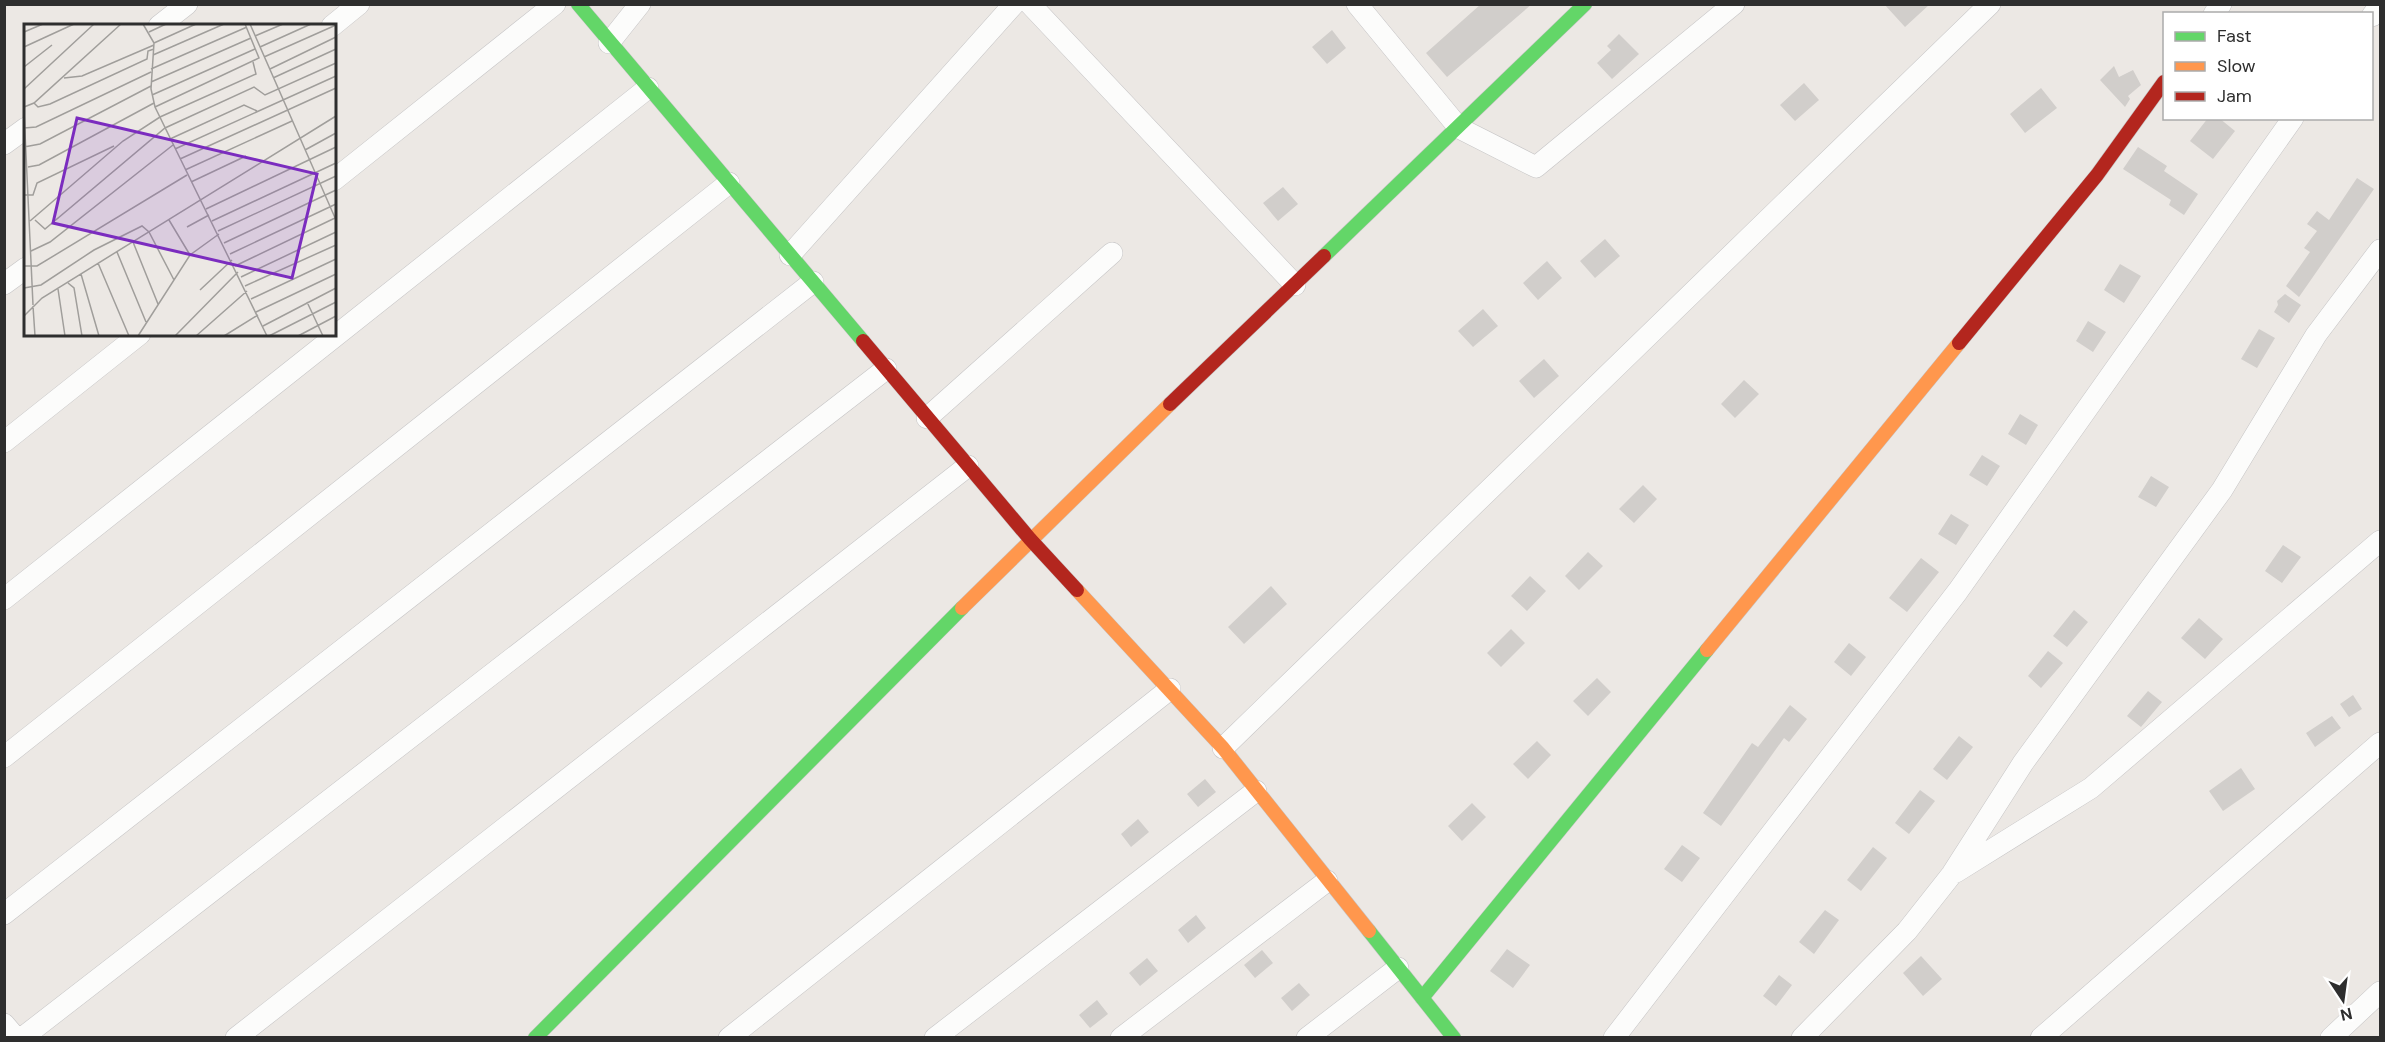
<svg xmlns="http://www.w3.org/2000/svg" width="2385" height="1042" viewBox="0 0 2385 1042" font-family="'DM Sans',sans-serif">
  <rect width="100%" height="100%" fill="#ece8e4"/>
  <path fill="#d1cecb" d="M1481 4H1532L1447 77 1426 53Z
    M1884 4H1930L1905 27Z
    M1332 30 1346 48 1327 64 1312 47Z
    M1619 34 1639 54 1612 79 1597 63 1611 50 1607 46Z
    M2114 66 2119 77 2133 70 2141 85 2128 96 2130 99 2125 107 2100 80Z
    M1804 83 1819 100 1795 121 1780 105Z
    M2041 88 2057 108 2025 133 2010 114Z
    M2208 118H2219L2235 131 2213 159 2190 141Z
    M2138 147 2167 166 2164 171 2198 194 2184 215 2169 205 2171 200 2123 169Z
    M2357 178 2374 189 2299 297 2286 286 2310 252 2304 248 2317 231 2307 224 2317 211 2329 220Z
    M1283 187 1298 204 1278 221 1263 203Z
    M1605 239 1620 256 1595 278 1580 261Z
    M1547 261 1562 278 1538 300 1523 283Z
    M2120 264 2141 276 2124 303 2104 290Z
    M2285 294 2301 305 2289 323 2274 312 2278 305 2277 301Z
    M1483 309 1498 326 1473 347 1458 331Z
    M2088 321 2106 332 2093 352 2076 341Z
    M2259 329 2275 338 2257 368 2241 359Z
    M1544 359 1559 376 1534 398 1519 381Z
    M1744 380 1759 394 1735 418 1721 404Z
    M2020 414 2038 425 2026 445 2008 434Z
    M1982 455 2000 466 1987 486 1969 475Z
    M2151 476 2169 487 2156 507 2138 497Z
    M1643 485 1657 499 1634 523 1619 509Z
    M1951 514 1969 525 1956 545 1938 534Z
    M2283 545 2301 557 2282 583 2265 571Z
    M1588 552 1603 566 1579 590 1565 576Z
    M1921 558 1939 572 1907 612 1889 598Z
    M1530 576 1546 591 1527 611 1511 596Z
    M1271 586 1287 604 1244 644 1228 627Z
    M2074 610 2088 622 2067 647 2053 636Z
    M2199 618 2223 639 2205 659 2181 638Z
    M1511 629 1525 643 1501 667 1487 653Z
    M1849 643 1866 657 1851 676 1834 662Z
    M2048 651 2063 663 2041 688 2028 676Z
    M1597 678 1611 692 1588 716 1573 701Z
    M2148 691 2162 702 2141 727 2127 716Z
    M2353 695 2362 709 2349 717 2340 704Z
    M1790 705 1807 719 1789 742 1784 738 1721 826 1703 813 1752 743 1758 747Z
    M2332 716 2341 728 2315 747 2306 733Z
    M1959 736 1973 747 1947 780 1933 769Z
    M1537 741 1551 755 1528 779 1513 764Z
    M2241 768 2255 789 2223 811 2209 791Z
    M1205 779 1216 792 1198 807 1187 794Z
    M1920 790 1935 801 1909 834 1895 823Z
    M1472 803 1486 817 1462 841 1448 826Z
    M1138 819 1149 832 1131 847 1121 834Z
    M1682 845 1700 858 1682 882 1664 869Z
    M1873 847 1887 858 1861 891 1847 880Z
    M1825 910 1839 920 1814 954 1799 942Z
    M1196 915 1206 928 1188 943 1178 930Z
    M1507 949 1530 965 1513 988 1490 971Z
    M1262 950 1273 963 1255 978 1244 965Z
    M1921 956 1942 979 1923 996 1903 973Z
    M1147 958 1158 971 1140 986 1129 973Z
    M1779 975 1792 985 1776 1006 1763 996Z
    M1299 983 1310 995 1292 1011 1281 998Z
    M1097 1000 1108 1014 1090 1028 1079 1015Z"/>
  <g fill="none" stroke-linecap="round" stroke-linejoin="round">
    <g stroke="#c5c4c5" stroke-width="22">
      <path id="street" d="M1030 4 1295 285
        M1357 4 1459 128 1536 167 1734 4
        M2214 14 2221 4
        M2372 16 2380 5
        M159 26 187 4
        M332 26 359 4
        M609 43 640 4
        M4 144 26 128
        M334 180 555 4
        M790 255 1014 4
        M4 284 26 268
        M927 418 1112 253
        M4 442 140 334
        M4 599 648 88
        M1223 748 1990 4
        M4 757 729 183
        M1956 872 2091 788 2380 541
        M4 914 813 282
        M4 1024 16 1038
        M22 1038 886 369
        M236 1038 968 466
        M729 1038 1170 689
        M935 1038 1256 791
        M1121 1038 1327 881
        M1307 1038 1398 968
        M1614 1038 1958 591 2293 118
        M1802 1038 1907 931 1952 874 2023 763 2222 490 2316 335 2380 250
        M2041 1038 2380 743
        M2331 1038 2380 992"/>
    </g>
    <g stroke="#c5c4c5" stroke-width="15">
      <path id="fast" d="M578 4 863 341
        M1324 256 1585 4
        M1369 931 1454 1038
        M1422 998 1707 650
        M535 1038 962 608"/>
    </g>
    <g stroke="#c5c4c5" stroke-width="15">
      <path id="slow" d="M1077 590 1223 748 1369 931
        M962 608 1170 404
        M1707 650 1959 343"/>
    </g>
    <g stroke="#c5c4c5" stroke-width="15">
      <path id="jam" d="M863 341 1030 539 1077 590
        M1959 343 2097 175 2164 82
        M1170 404 1324 256"/>
    </g>
    <use href="#street" stroke="#fcfcfb" stroke-width="21"/>
    <use href="#fast" stroke="#63d668" stroke-width="14"/>
    <use href="#slow" stroke="#ff974d" stroke-width="14"/>
    <use href="#jam" stroke="#b3261e" stroke-width="14"/>
  </g>
  <g transform="translate(24 24)">
    <rect width="312" height="312" fill="#ece8e4"/>
    <path fill="none" stroke="#a09e9b" stroke-width="1.5" d="M119 0 130 19 127 65 131 83 243 312M226 0 312 196M0 8 19 0M125 8 142 0M231 12 259 0M130 19 172 0M0 23 50 0M236 23 287 0M129 31 200 0M240 33 312 1M0 43 28 21M127 45 223 3M246 45 312 13M40 54 58 52 130 21M249 54 312 25M127 58 227 14M0 65 70 0M128 71 231 25M10 79 14 83 26 80 123 35 124 27 130 25M0 83 10 79 97 0M131 83 235 34 221 0M0 87 9 281M0 104 12 103 127 48M146 115 220 81 233 87M0 123 16 120 127 62M151 125 312 52M281 126 312 109M156 135 312 64M4 143 15 141 130 79M161 146 268 97M167 158 222 132M0 171H9L13 159 90 122M182 185 312 123M11 196 21 205 141 104 230 63 241 71 312 39M145 196 166 231M6 197 99 117 136 93 232 50 229 38M188 197 312 139M163 203 185 191M194 207 312 152M109 218 134 280M200 219 312 166M7 227 26 218 149 121M93 228 122 298M206 230 312 180M74 239 105 312M0 242H13L163 151M211 242 311 194M57 250 75 312M217 253 312 208M44 259 50 264 58 312M221 262 312 221M0 264 17 261 70 226 118 202 125 208 150 256M34 265 41 312M176 266 208 236M227 275 312 235M283 278 299 312M9 282 11 312M232 288 312 250M0 292 18 274 312 92M239 302 312 264M114 312 166 231 195 210M151 312 214 248M172 312 223 267M200 312 234 291M245 312 312 278M274 312 312 292"/>
    <path fill="#7b2cbf" fill-opacity="0.15" stroke="#7b2cbf" stroke-width="3" d="M53 94 293 150 268 254 29 199Z"/>
    <rect width="312" height="312" fill="none" stroke="#2e2e2e" stroke-width="3"/>
  </g>
  <rect width="2385" height="1042" fill="none" stroke="#2e2e2e" stroke-width="12"/>
  <rect x="2163" y="12" width="210" height="108" fill="#ffffff" stroke="#ababab" stroke-width="1.5"/>
  <rect x="2175" y="32" width="30" height="9" fill="#63d668" stroke="#ababab" stroke-width="1.5"/>
  <text x="2217" y="42" font-size="18" fill="#2e2e2e">Fast</text>
  <rect x="2175" y="62" width="30" height="9" fill="#ff974d" stroke="#ababab" stroke-width="1.5"/>
  <text x="2217" y="72" font-size="18" fill="#2e2e2e">Slow</text>
  <rect x="2175" y="92" width="30" height="9" fill="#b3261e" stroke="#ababab" stroke-width="1.5"/>
  <text x="2217" y="102" font-size="18" fill="#2e2e2e">Jam</text>
  <g transform="translate(2343 1000) rotate(167)" stroke="#ffffff" stroke-width="4.5" paint-order="stroke">
  <path d="M0-4.5L10 22L0 15L-10 22Z" fill="#2e2e2e"/>
  <text y="-9" font-size="16" font-weight="bold" text-anchor="middle" fill="#2e2e2e">N</text>
  </g>
</svg>
